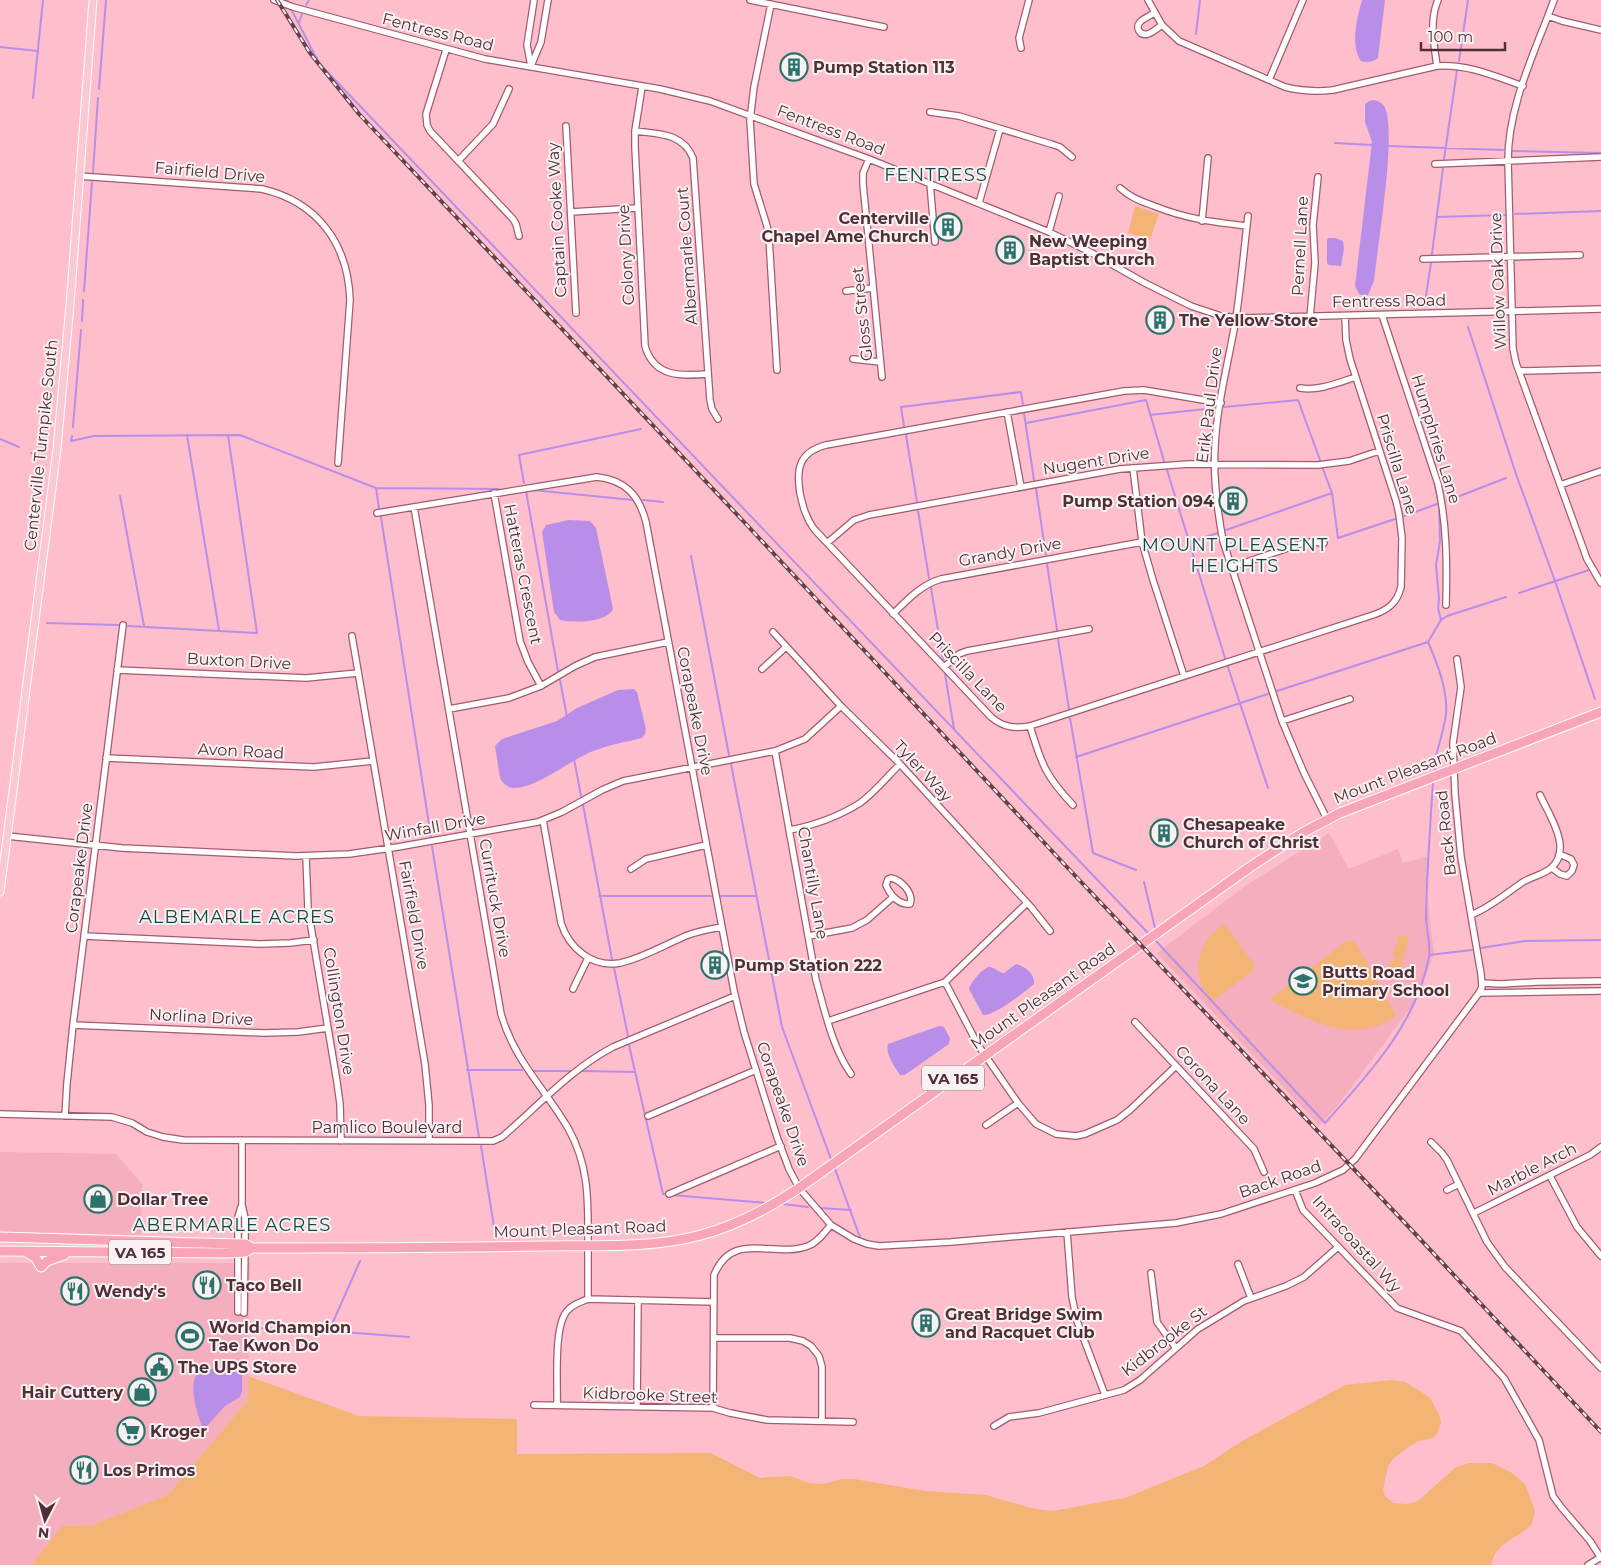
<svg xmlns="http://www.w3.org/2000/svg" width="1601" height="1565" viewBox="0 0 1601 1565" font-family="Montserrat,sans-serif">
  <rect width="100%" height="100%" fill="#ffbecc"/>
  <path fill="#f4aebd" d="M1329 833 1349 869 1398 849 1403 863 1429 856 1427 894 1434 954 1411 1007 1335 1109 1319 1125 1157 953 1245 886Z
    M0 1152 116 1154 142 1184 141 1235 0 1232Z
    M0 1263H250L248 1400 168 1495 92 1525 62 1526 31 1565H0Z"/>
  <path fill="#f4b475" d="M1135 206 1159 214 1150 240 1128 233Z
    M1224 924 1254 964 1252 972 1212 1001C1189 977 1197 941 1224 924Z
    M1399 935 1409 937 1401 967 1388 978 1381 970 1396 959 1393 954Z
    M1348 940 1356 943 1396 1016C1352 1047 1309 1019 1269 1000Z
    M248 1376 359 1416 517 1419V1454L711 1453 760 1478 790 1476 809 1483 823 1484 842 1479H854L925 1491 986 1495 1035 1509 1053 1511 1107 1501 1125 1498 1204 1466 1242 1441 1345 1385 1391 1380 1405 1382 1425 1394 1430 1398 1439 1414 1441 1422 1437 1434 1433 1438 1419 1441 1410 1446 1393 1459 1388 1466 1383 1490 1385 1496 1393 1503 1408 1504 1418 1501 1456 1467 1469 1463H1492L1512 1473 1525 1484 1535 1511C1534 1516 1533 1522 1530 1526 1517 1539 1493 1544 1492 1565H31L62 1526 92 1525 168 1495 248 1400Z"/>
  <path fill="#b98ee9" d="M1362 0H1385L1378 58C1373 62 1368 63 1361 61 1350 45 1357 18 1362 0Z
    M1374 100C1378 101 1381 102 1384 106 1398 128 1377 249 1374 281L1368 295 1364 296 1359 294 1355 286 1372 142 1365 122V104L1369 101Z
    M1328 238H1335L1343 241 1344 249 1341 266 1329 265 1327 263V240Z
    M569 520 590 521 596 528 613 609C606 623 574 623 560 620L554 612 542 532 546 525Z
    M634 689 637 692 646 729 645 734 642 738C625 742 609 745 593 751 570 760 539 787 515 788 508 788 503 784 500 778L495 746 502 739 557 721 577 708 618 690Z
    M1016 964C1025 966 1035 974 1034 984 1025 992 994 1016 983 1015L969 989C970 983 983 968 989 967 993 966 999 973 1004 973Z
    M939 1026 944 1027 950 1038 949 1044 909 1072 904 1075H900C895 1067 885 1054 888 1044Z
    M239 1366 242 1369V1391L240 1397 225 1406 206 1427H202C198 1415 184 1376 203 1370 213 1367 225 1370 235 1371Z"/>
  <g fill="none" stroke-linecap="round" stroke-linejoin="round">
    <path stroke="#b98ee9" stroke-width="2" d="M287 0H288
      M306 5 309 0
      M291 9 319 63 1148 933
      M299 22 302 14
      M1196 34 1200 0
      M0 47 38 51
      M1459 61 1468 0
      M99 89 106 0
      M33 98 43 0
      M1335 143 1373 145
      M1388 146 1503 150
      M1513 151 1600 153
      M1444 159 1457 70
      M93 172 98 98
      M1515 214 1601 211
      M1437 217 1505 215
      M1432 254 1443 168
      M84 291 92 182
      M1425 302 1431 263
      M82 321 83 300
      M1468 327 1516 474 1555 581 1595 699
      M1224 407 1298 400 1320 460
      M1024 413 1034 480
      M1150 415 1215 408
      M1026 423 1146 400 1164 461
      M904 426 901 407 1021 392 1023 404
      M73 427 81 330
      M187 435 219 630
      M906 435 917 502
      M72 436 71 441 94 436 240 435 376 488 499 489
      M0 439 19 447
      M31 453 41 457
      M1323 469 1332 493 1338 538 1395 519
      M1167 470 1225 658
      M1434 481 1439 503 1440 541 1436 565 1439 599 1438 608 1441 620
      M524 483 519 455 641 429
      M376 488 379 508
      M1036 489 1046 555
      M533 490 633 500
      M526 491 558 671
      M120 496 144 626
      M643 500 663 502
      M1447 501 1506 478
      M918 511 929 578
      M1404 516 1440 503
      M381 517 431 837
      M1226 530 1332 493
      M1189 543 1217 533
      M691 556 729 755
      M1047 564 1057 630
      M931 588 943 660
      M1519 593 1589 570
      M47 623 118 625
      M128 626 257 633 228 435
      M1058 639 1069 709
      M1428 642C1437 663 1448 690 1446 714 1444 730 1438 747 1434 763L1435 771
      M1228 667 1268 788
      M945 674 954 729
      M560 680 567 717
      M1277 691 1428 642 1441 620 1447 616 1506 597
      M1070 718 1093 853 1136 870
      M1076 757 1268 694
      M574 759 581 796
      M731 764 782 1027 831 1159
      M583 805 612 959
      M432 846 479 1137
      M1144 882 1155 928
      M599 896H711
      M721 896H755
      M1156 941 1325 1123C1368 1075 1417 1023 1429 957 1431 946 1426 928 1426 916 1427 871 1430 827 1433 782
      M1481 948 1525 941 1601 940
      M1429 955 1472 950
      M614 968 628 1036
      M629 1045 663 1194H666
      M467 1070H522
      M533 1071H570
      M582 1071 635 1072
      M481 1146 496 1239
      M835 1169 861 1240
      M671 1195 766 1203
      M783 1204 808 1207
      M820 1208 851 1210
      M253 1328 329 1331 409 1337
      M329 1331 360 1261"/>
    <g stroke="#a35b6d" stroke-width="8">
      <path id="minor" d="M274 0 293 7 485 59 660 89 710 101 869 159 1049 232 1092 253 1143 282 1191 306 1221 316 1241 318 1601 309
        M750 0 884 27
        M1148 0 1162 25 1179 41 1285 87C1301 91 1316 92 1333 90L1437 66C1468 64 1494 76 1523 86
        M1554 0C1535 52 1508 105 1508 161L1513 349 1516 363 1587 559 1601 583
        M771 4 754 87 750 120 754 184 767 226 769 238 777 370
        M1154 13C1150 16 1144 18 1140 22 1135 28 1140 36 1148 34 1153 32 1158 28 1162 25
        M1548 16 1562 21 1601 30
        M1021 48 1019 38 1029 0
        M446 50 426 114 427 125 430 131 513 219 516 224 519 236
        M531 66 541 42 548 0
        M531 66 527 45 534 0
        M1437 66C1434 44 1429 21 1438 0
        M1269 80 1303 0
        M642 87 635 131V147L645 346C654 378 682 376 708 374
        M930 112 959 116 1051 144 1060 147 1072 157
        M566 126 576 313
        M635 131C659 134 683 133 693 158L710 400 712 409 718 419
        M869 159 863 173V184L882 377
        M458 161 493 124 509 89
        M1435 164 1601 157
        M79 176 262 189C318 202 348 244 350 300L338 463
        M930 183 935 242
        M1120 188C1131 198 1141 201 1154 206 1187 219 1212 222 1247 226
        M979 203 1000 129
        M571 212 637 208
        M1248 216C1244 250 1241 284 1236 318 1229 360 1217 403 1215 446 1213 479 1217 509 1223 541L1282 721 1304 773 1327 819
        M1202 221 1208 158
        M1049 232 1059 196
        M1423 259 1580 255
        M846 291 873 288
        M1382 315 1438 484C1447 524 1447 564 1446 605
        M1310 317 1315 263 1313 225 1318 177
        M853 359 880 362
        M1519 371 1601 369
        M1300 388C1319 391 1337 383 1356 377
        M1221 403 1144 390 1124 391 826 445C799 452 796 469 800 493 803 507 806 518 814 529L991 717C1003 727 1014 729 1030 726L1373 615C1388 610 1397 603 1401 587L1402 538 1399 514 1396 501 1350 359 1346 340 1345 316
        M1007 412 1021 487
        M1133 468 1142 542 1153 580 1184 676
        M1560 485 1601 471
        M494 493 520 641 528 662 541 686
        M414 507 501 1014C515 1062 544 1087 568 1128 590 1167 588 1203 588 1246 588 1264 588 1282 588 1299
        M377 513 597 477C625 480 639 495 646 522L734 991 744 1032 777 1137 789 1169 799 1188 831 1225 854 1239 867 1244 879 1246 951 1242 1176 1223 1221 1214 1315 1183 1343 1170 1355 1159 1479 993 1482 987 1481 974 1461 857 1455 794 1453 743 1461 687 1457 659
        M827 543 854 520 869 515 1120 469 1189 464 1318 465 1349 461 1379 451
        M1232 567 1300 544 1311 542 1324 543
        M893 614C908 599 921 585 941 579L1142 542
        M773 632 841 706 900 764 1031 907 1050 931
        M352 636 425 1064 429 1105V1141
        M944 667 959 654 967 651 1089 629
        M762 669 786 647
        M117 670 306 678 358 673
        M449 709 509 698 541 686 575 666 595 657 668 642
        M1282 721 1350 699
        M1030 726C1041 763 1046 777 1073 805
        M775 751 816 980C825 1011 832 1047 851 1074
        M106 758 314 767 373 761
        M543 820 561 923C569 948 592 968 620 963 643 958 666 944 688 935 699 931 710 929 722 927
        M790 830C815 825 838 817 860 803 874 793 887 777 900 764
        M7 836 122 848 296 856 349 854 398 847 538 822 562 812 602 790 623 781 775 751 805 739 841 706
        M306 856 308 909 337 1082 340 1104 341 1141
        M1552 868 1560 874 1567 876 1572 871 1574 865 1571 859 1559 854
        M631 869 646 859 706 845
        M891 878C901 880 914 893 910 904 899 905 890 895 886 885L888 879Z
        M1471 915C1491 907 1505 894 1523 882 1531 877 1542 875 1550 869 1574 850 1549 815 1540 795
        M84 936 260 944 290 943 314 940
        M809 936 852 928 867 920 893 897
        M945 982 978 1045 1018 1103 1036 1124 1056 1134 1076 1136 1085 1134 1117 1120 1130 1110 1176 1066
        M1482 983 1501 984 1536 982 1601 981
        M573 989 588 958
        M1479 993 1601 991
        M828 1021 945 982 1027 903
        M1135 1022 1254 1149 1264 1172
        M73 1025 264 1033 298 1032 328 1028
        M0 1114 112 1117 132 1123 147 1132 163 1137 183 1140 493 1141 502 1137C538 1106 571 1069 613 1047L735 996
        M65 1116 67 1083 73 1025 123 625
        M648 1116 756 1070
        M986 1125 1018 1103
        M242 1140V1205L245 1218V1244L244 1313
        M1431 1142 1442 1153 1447 1160 1487 1242 1505 1267 1601 1368
        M1550 1176 1577 1227 1601 1256
        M1295 1190 1303 1210 1397 1308 1461 1331 1504 1378 1539 1440 1553 1496 1561 1507 1590 1541 1601 1558
        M1447 1190 1459 1184
        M669 1194 781 1146
        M1474 1213 1590 1155 1601 1147
        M1067 1232 1072 1297 1077 1321 1105 1395
        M1238 1264 1251 1298
        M1151 1273 1157 1322 1175 1347
        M238 1312V1217L241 1207
        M714 1338H790L803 1341 811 1346 819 1356 822 1367V1421
        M534 1405 713 1408 730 1413 767 1420 853 1422
        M557 1405C558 1383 553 1324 568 1310 573 1304 581 1302 588 1299L714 1302
        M637 1406 638 1300
        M713 1408 714 1275C733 1229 773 1259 808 1246 817 1243 824 1233 831 1225
        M994 1426 1009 1417 1039 1413 1124 1390 1140 1380 1198 1329 1244 1301 1286 1286 1304 1277 1338 1247
        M1588 1565 1601 1557"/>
    </g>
    <g stroke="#fff" stroke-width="9">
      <path id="major" d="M0 892 57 449 70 305 93 0"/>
    </g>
    <g stroke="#fff" stroke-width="11">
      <path id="highway" d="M0 1237C82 1239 164 1243 245 1244L252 1248C349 1248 446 1248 543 1246 596 1245 649 1249 701 1235 736 1226 769 1208 799 1188L1250 867 1302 833 1340 813 1601 712
        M0 1251 227 1253 245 1252 252 1248
        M26 1252 35 1257 41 1267 47 1261 64 1255"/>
    </g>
    <use href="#minor" stroke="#fff" stroke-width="5.5"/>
    <use href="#major" stroke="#fbc9d4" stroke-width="7"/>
    <use href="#highway" stroke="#f9a5b8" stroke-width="9"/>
    <g stroke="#654149" stroke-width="4">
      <path id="rail" d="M277 0 310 53 359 114 745 523 1065 865 1406 1224 1601 1432"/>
    </g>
    <use href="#rail" stroke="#faf1f2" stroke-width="2" stroke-dasharray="5.5" stroke-linecap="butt"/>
  </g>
  <defs>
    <g id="building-ring" transform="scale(1.4375)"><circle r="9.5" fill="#faf1f2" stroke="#2b726a" stroke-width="1.5"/><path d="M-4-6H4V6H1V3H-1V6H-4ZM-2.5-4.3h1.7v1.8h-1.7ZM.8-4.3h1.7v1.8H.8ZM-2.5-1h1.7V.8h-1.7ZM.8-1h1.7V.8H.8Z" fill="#2b726a"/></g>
    <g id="school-ring" transform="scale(1.4375)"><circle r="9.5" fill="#faf1f2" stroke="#2b726a" stroke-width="1.5"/><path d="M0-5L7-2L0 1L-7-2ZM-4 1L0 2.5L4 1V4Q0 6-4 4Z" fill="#2b726a"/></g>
    <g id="shop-ring" transform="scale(1.4375)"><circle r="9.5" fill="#faf1f2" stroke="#2b726a" stroke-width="1.5"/><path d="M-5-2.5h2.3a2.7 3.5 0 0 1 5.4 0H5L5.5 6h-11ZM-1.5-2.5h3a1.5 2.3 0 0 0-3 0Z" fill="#2b726a"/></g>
    <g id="restaurant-ring" transform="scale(1.4375)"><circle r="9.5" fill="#faf1f2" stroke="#2b726a" stroke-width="1.5"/><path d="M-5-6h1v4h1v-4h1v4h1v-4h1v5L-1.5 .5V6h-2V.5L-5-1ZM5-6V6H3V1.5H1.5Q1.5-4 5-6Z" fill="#2b726a"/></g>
    <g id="stadium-ring" transform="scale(1.4375)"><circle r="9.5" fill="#faf1f2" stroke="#2b726a" stroke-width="1.5"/><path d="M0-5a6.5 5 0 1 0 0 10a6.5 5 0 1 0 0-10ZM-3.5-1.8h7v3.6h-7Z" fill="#2b726a"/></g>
    <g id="civic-ring" transform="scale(1.4375)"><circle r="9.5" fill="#faf1f2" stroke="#2b726a" stroke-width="1.5"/><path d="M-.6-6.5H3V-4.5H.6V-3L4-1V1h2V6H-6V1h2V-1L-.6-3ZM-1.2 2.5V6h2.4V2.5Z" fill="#2b726a"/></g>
    <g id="supermarket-ring" transform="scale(1.4375)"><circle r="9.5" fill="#faf1f2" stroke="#2b726a" stroke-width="1.5"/><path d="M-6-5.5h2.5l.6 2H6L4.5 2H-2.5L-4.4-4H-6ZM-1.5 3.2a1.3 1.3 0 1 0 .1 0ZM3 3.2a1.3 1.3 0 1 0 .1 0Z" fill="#2b726a"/></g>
  </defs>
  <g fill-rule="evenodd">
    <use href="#building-ring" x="794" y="67"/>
    <use href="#building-ring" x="948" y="227"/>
    <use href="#building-ring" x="1010" y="250"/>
    <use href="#building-ring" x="1160" y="320"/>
    <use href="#building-ring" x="1233" y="501"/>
    <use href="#building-ring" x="1164" y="833"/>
    <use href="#building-ring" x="715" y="965"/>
    <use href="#school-ring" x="1303" y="981"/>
    <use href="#shop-ring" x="98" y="1199"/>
    <use href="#restaurant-ring" x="207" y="1285"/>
    <use href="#restaurant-ring" x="75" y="1291"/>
    <use href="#building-ring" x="926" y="1323"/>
    <use href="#stadium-ring" x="190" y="1336"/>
    <use href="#civic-ring" x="159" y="1367"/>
    <use href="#shop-ring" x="142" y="1392"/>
    <use href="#supermarket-ring" x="131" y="1431"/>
    <use href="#restaurant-ring" x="84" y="1470"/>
  </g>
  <g text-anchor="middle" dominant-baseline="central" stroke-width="4" stroke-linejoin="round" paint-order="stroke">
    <g fill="#faf1f2" stroke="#836a6f" stroke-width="1">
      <rect x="922" y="1065.5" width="62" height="25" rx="4"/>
      <rect x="109" y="1239.5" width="62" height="25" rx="4"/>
    </g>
    <g font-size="15" font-weight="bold" fill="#503037">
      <text x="953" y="1078">VA 165</text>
      <text x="140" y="1252">VA 165</text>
    </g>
    <g font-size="16" fill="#503037" stroke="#faf1f2">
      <text transform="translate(438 32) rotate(14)">Fentress Road</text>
      <text transform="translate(831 130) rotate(21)">Fentress Road</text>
      <text transform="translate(210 172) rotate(5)">Fairfield Drive</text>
      <text transform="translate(557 220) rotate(-93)">Captain Cooke Way</text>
      <text transform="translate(1300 246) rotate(-87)">Pernell Lane</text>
      <text transform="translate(626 255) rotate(-93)">Colony Drive</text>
      <text transform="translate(687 256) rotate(-94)">Albermarle Court</text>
      <text transform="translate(1498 281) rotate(-92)">Willow Oak Drive</text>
      <text transform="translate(1389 301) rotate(-1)">Fentress Road</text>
      <text transform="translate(862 314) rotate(-96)">Gloss Street</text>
      <text transform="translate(1209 405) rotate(-83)">Erik Paul Drive</text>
      <text transform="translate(1436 439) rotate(73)">Humphries Lane</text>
      <text transform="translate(41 445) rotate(-84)">Centerville Turnpike South</text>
      <text transform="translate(1096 461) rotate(-9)">Nugent Drive</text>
      <text transform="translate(1397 464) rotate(73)">Priscilla Lane</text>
      <text transform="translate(1010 552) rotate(-10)">Grandy Drive</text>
      <text transform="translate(523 574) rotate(79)">Hatteras Crescent</text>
      <text transform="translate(239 661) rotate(3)">Buxton Drive</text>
      <text transform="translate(968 672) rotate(46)">Priscilla Lane</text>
      <text transform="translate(695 711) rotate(79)">Corapeake Drive</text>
      <text transform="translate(241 751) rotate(3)">Avon Road</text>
      <text transform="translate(1415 768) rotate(-21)">Mount Pleasant Road</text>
      <text transform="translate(923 771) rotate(47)">Tyler Way</text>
      <text transform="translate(435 827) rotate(-10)">Winfall Drive</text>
      <text transform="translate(1446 833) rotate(-96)">Back Road</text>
      <text transform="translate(79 868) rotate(-83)">Corapeake Drive</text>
      <text transform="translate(813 883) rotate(80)">Chantilly Lane</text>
      <text transform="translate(495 898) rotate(80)">Currituck Drive</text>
      <text transform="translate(414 915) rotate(80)">Fairfield Drive</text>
      <text transform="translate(1043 996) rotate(-35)">Mount Pleasant Road</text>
      <text transform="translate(339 1011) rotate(81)">Collington Drive</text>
      <text transform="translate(201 1017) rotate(3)">Norlina Drive</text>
      <text transform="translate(1213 1085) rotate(47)">Corona Lane</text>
      <text transform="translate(783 1104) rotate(71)">Corapeake Drive</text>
      <text x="387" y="1127">Pamlico Boulevard</text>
      <text transform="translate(1532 1169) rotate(-27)">Marble Arch</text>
      <text transform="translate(1280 1179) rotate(-19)">Back Road</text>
      <text transform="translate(580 1229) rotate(-2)">Mount Pleasant Road</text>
      <text transform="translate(1357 1244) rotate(48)">Intracoastal Wy</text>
      <text transform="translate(1164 1341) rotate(-38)">Kidbrooke St</text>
      <text transform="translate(650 1395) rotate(2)">Kidbrooke Street</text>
    </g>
    <g font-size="16" font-weight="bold" fill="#503037" stroke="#faf1f2" text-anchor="start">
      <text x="813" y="67">Pump Station 113</text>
      <text x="929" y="218" text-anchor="end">Centerville<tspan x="929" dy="18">Chapel Ame Church</tspan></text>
      <text x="1029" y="241">New Weeping<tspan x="1029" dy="18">Baptist Church</tspan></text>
      <text x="1179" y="320">The Yellow Store</text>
      <text x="1214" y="501" text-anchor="end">Pump Station 094</text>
      <text x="1183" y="824">Chesapeake<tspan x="1183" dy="18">Church of Christ</tspan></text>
      <text x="734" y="965">Pump Station 222</text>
      <text x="1322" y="972">Butts Road<tspan x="1322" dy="18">Primary School</tspan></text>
      <text x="117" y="1199">Dollar Tree</text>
      <text x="226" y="1285">Taco Bell</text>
      <text x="94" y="1291">Wendy's</text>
      <text x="945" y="1314">Great Bridge Swim<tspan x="945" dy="18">and Racquet Club</tspan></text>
      <text x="209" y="1327">World Champion<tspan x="209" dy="18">Tae Kwon Do</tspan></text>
      <text x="178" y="1367">The UPS Store</text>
      <text x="123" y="1392" text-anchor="end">Hair Cuttery</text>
      <text x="150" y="1431">Kroger</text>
      <text x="103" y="1470">Los Primos</text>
    </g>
    <g font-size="18" letter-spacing="1" fill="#0f4b45" stroke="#faf1f2">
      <text x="936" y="175">FENTRESS</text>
      <text x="1235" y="545">MOUNT PLEASENT<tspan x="1235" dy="21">HEIGHTS</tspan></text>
      <text x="237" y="917">ALBEMARLE ACRES</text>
      <text x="232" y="1225">ABERMARLE ACRES</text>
    </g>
  </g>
  <g transform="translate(45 1520) rotate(186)" stroke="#faf1f2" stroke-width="4" paint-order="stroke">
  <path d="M0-4L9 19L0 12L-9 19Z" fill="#503037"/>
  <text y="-8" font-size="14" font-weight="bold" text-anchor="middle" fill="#503037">N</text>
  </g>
  <path d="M1421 42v8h84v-8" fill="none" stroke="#503037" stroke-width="2.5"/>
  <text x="1428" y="42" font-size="15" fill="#503037" stroke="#faf1f2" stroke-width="4" paint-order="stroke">100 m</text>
</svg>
